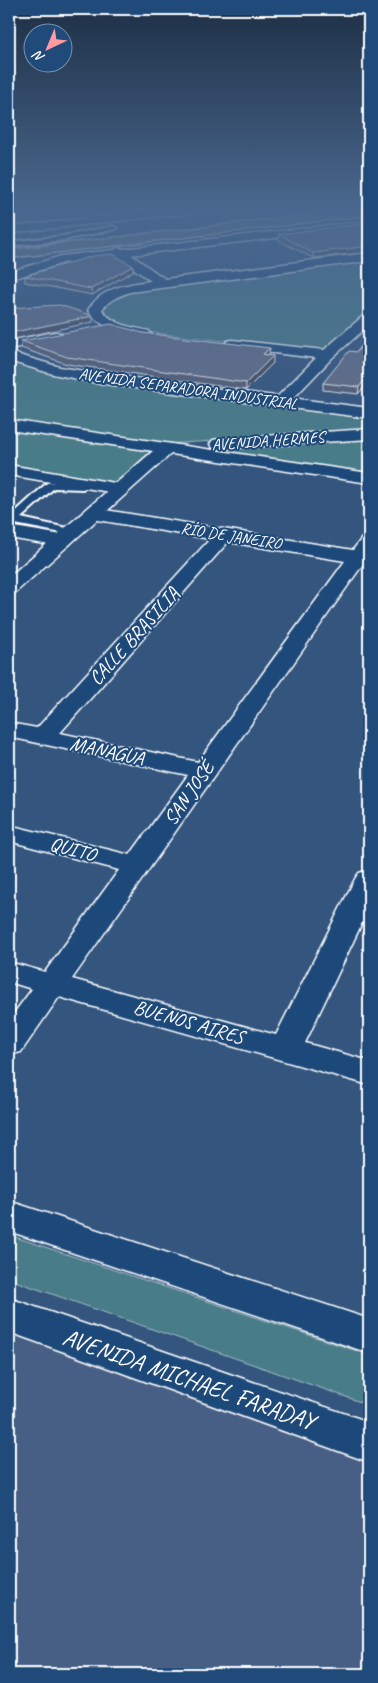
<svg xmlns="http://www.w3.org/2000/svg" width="378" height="1683" viewBox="0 0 378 1683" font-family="Caveat,sans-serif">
  <rect width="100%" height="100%" fill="#34557e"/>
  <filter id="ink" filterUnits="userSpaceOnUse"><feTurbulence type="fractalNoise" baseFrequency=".02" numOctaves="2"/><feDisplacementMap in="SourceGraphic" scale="10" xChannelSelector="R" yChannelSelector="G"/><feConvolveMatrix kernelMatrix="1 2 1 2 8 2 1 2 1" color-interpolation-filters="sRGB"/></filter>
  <g filter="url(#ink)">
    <path fill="#475f84" d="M9 1326 369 1455V1674H9Z"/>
    <path fill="#497c89" stroke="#a4bec4" d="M369 262V308L324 352 147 332 117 324 102 310 112 298 133 290 167 284Z
      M9 358 25 365 93 380 369 415V431L166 444 9 424Z
      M9 429 161 449 118 487 9 469Z
      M369 438V475L198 450Z
      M9 1235 369 1355V1405L9 1279Z"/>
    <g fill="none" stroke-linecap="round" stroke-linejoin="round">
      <g stroke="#fff" stroke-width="4">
        <path id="lane" d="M114 226 117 228 116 229 63 240 9 246V242L63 236Z
          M64 481 83 483 88 486 83 489 54 488 21 518 76 530 78 532 76 534 72 535 15 524 9 518 11 516 47 483Z"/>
      </g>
      <g stroke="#fff" stroke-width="3">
        <path id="street" d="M157 210H196L191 213 9 233V227Z
          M119 248 123 249 165 279 369 253V261L130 292C119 296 108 300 102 310 113 325 132 327 149 331L151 334 149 337 144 338C122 333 102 330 88 310 102 287 127 284 151 281L115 255 113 252 115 249Z
          M369 314V325L332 358 288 404H276L274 401 276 398 316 358 232 348 227 347 225 344 227 341 232 340 324 350 364 315Z
          M56 332 61 333 63 336 61 339 9 349V341Z
          M9 465 121 484 127 485 130 489 127 493 121 494 9 475Z
          M93 508 353 550 362 538 369 536V565L363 564 72 979 276 1035 355 879 359 873 369 870V908L305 1043 369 1061V1085L59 997 21 1052 9 1055V1020L32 989 9 982V962L45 972 119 870 9 841V825L130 855 188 775 9 737V723L37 728 210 539 86 518 84 514 86 510ZM228 542 345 561 198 762 60 733Z
          M9 526 62 535 69 537 72 541 69 545 62 547 9 538Z"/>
      </g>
      <g stroke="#fff" stroke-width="3">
        <path id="secondary" d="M369 221V227L63 263 9 280V272L61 256Z
          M9 352 60 367 96 373 369 408V418L96 383 53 374 9 361Z
          M9 420 369 473V483L171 454 16 592 9 594V577L153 451 9 430Z
          M369 429V439L219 449 213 448 210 444 213 440 219 439Z
          M9 1201 369 1319V1353L9 1231Z
          M9 1298 369 1422V1462L9 1332Z"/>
      </g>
      <g stroke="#fff" stroke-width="3">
        <path id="highway" d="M354 210H369V215L9 258V250Z"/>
      </g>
      <use href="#lane" fill="#1f4a7a" fill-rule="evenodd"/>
      <use href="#street" fill="#1f4a7a" fill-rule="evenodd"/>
      <use href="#secondary" fill="#1f4a7a" fill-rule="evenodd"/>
      <use href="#highway" fill="#6c7e84" fill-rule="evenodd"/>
    </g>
    <path fill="#585f76" stroke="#fff" d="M369 223 313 258 278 240 279 234Z
      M133 266V271L92 295 25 282V276Z
      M143 333 269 355 273 363 246 390 67 364 21 348V341Z
      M369 336V381L358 394 323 390V383L357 352Z"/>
    <path fill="#474d60" stroke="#fff" d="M369 246V252L313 258V253Z
      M133 266V271L92 295 91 289Z
      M93 316V322L9 340V333Z
      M270 348 269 355 263 354Z
      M273 356V363L246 390V383Z
      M369 375V381L358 394 359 387Z"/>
    <path fill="#666e89" stroke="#fff" d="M369 223V246L313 253 279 234Z
      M113 254 133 266 91 289 25 276 93 256Z
      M60 305 93 316 9 333V308Z
      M111 324 143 333 270 348 263 354 273 356 246 383 67 357 21 341Z
      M369 336V375L359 387 323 383 349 351 357 352Z"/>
  </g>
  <linearGradient id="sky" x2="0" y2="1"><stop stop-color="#1d2f45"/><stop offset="0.47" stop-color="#4a688f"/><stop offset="1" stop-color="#4a688f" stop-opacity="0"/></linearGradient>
  <rect width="378" height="446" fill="url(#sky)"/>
  <g text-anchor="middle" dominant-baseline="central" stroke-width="4" stroke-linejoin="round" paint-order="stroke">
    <g font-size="16" fill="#fff" stroke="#1f4a7a">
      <text transform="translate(188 389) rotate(8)">AVENIDA SEPARADORA INDUSTRIAL</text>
      <text transform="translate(268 441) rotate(-4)">AVENIDA HERMES</text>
      <text transform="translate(231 536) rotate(9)">RÍO DE JANEIRO</text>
    </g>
    <g font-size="20" fill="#fff" stroke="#1f4a7a">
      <text transform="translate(134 636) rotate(-48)">CALLE BRASILIA</text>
      <text transform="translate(107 751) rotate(12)">MANAGUA</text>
      <text transform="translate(189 793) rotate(-55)">SAN JOSÉ</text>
      <text transform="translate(73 849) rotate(15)">QUITO</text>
      <text transform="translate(189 1022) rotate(16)">BUENOS AIRES</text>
    </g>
    <g font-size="24" fill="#fff" stroke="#1f4a7a">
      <text transform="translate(189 1379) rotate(19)">AVENIDA MICHAEL FARADAY</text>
    </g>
  </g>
  <rect width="378" height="1683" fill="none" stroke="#1f4a7a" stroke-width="30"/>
  <rect x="15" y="15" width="348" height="1653" fill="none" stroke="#fff" stroke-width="2" filter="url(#ink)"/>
  <g transform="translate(48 48) rotate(224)"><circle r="24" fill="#1f4a7a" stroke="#7992af"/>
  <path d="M0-4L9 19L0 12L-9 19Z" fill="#ff9aa2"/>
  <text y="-8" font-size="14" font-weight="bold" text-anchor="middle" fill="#ffffff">N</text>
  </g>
</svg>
